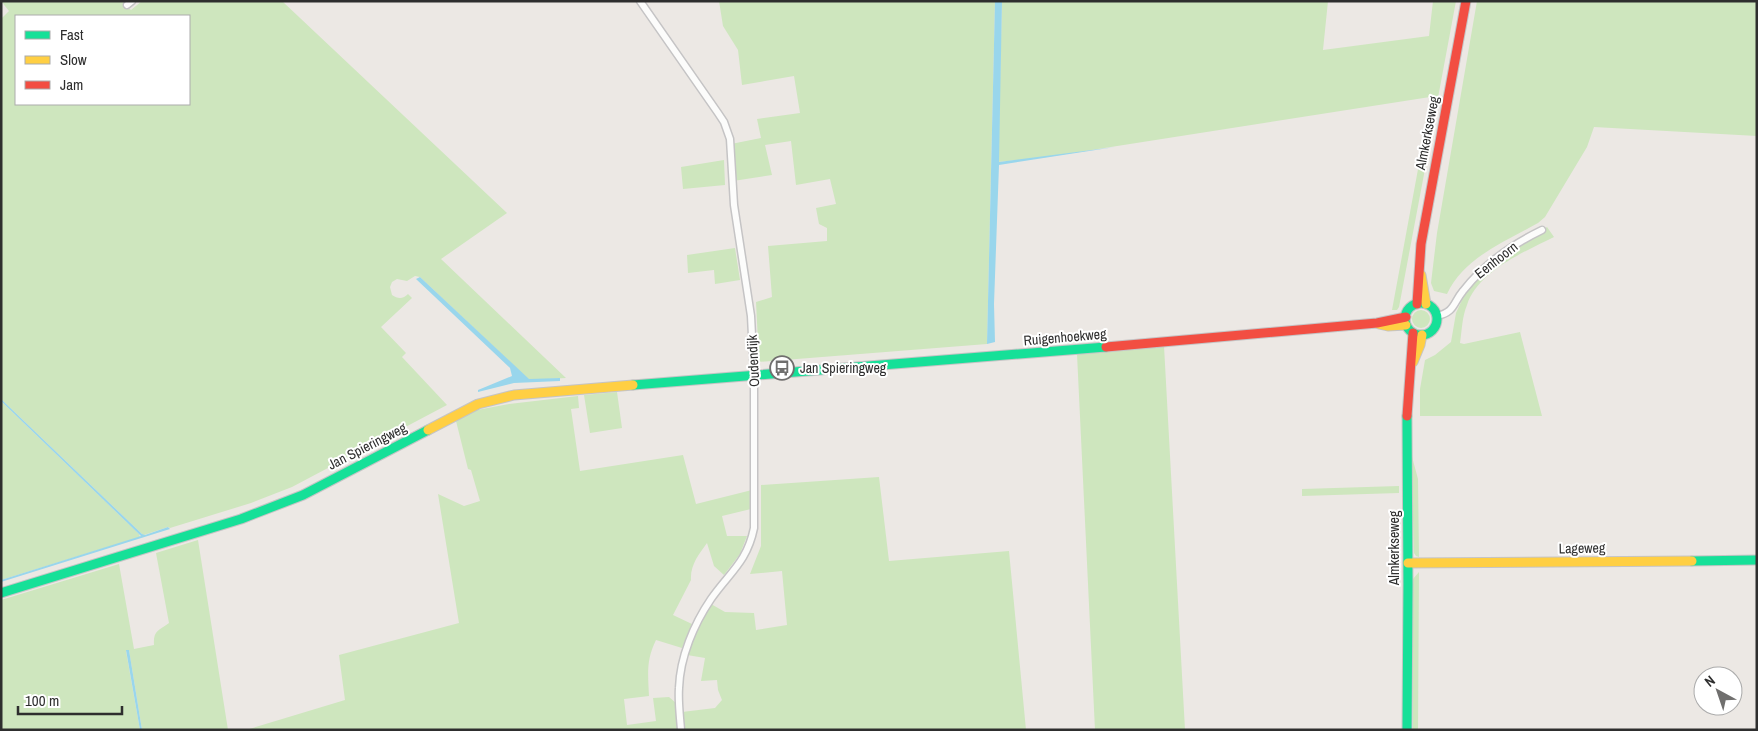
<svg xmlns="http://www.w3.org/2000/svg" width="1758" height="731" viewBox="0 0 1758 731" font-family="'Archivo Narrow',sans-serif">
  <rect width="100%" height="100%" fill="#ece8e4"/>
  <path fill="#cee6be" fill-rule="evenodd" d="M1 1H126L124 4 131 10 142 1H282L507 213 441 259 566 378 529 380 420 277 415 276 407 281 397 279 392 282 390 287 392 295C398 299 403 299 408 294L412 298 381 327 406 353 402 357 447 405 292 487 251 503 170 528 168 527 144 535 142 534 1 399V19L9 11ZM16 16H189V104H16Z
    M719 1H995L987 344 759 362 756 302 772 297 768 246 827 241V228L819 224 816 208 836 204 830 179 796 185 791 141 765 145 772 175 733 181 731 144 761 138 757 119 800 113 794 76 742 85 738 50 723 26Z
    M1002 1H1328L1323 50 1429 36 1433 1H1456L1429 146 1422 145 1430 97 1047 157 998 162Z
    M1477 1H1757V136L1594 127 1587 147 1545 217 1538 223C1505 242 1464 257 1447 294L1434 291 1431 283 1437 233Z
    M1421 153 1428 154 1425 169 1399 307 1397 310H1392Z
    M724 160 725 185 683 189 681 167Z
    M1547 227 1554 237C1524 252 1478 271 1467 305 1462 317 1462 330 1460 343L1464 344 1520 332 1542 416H1420V389L1425 360 1435 355 1451 342 1456 313 1466 291 1496 260Z
    M735 248 740 280 715 284 714 270 688 273 687 255Z
    M1412 319a9 9 0 1 1 18 0a9 9 0 1 1-18 0Z
    M1164 346 1185 730H1095L1077 354Z
    M617 392 622 428 590 433 584 395Z
    M578 396 579 408 571 409 580 471 683 455 696 504 752 490 751 509 722 516 727 536H747L740 554 724 575 714 566 707 543C699 554 690 565 691 580L673 615 692 624 682 648 656 640C646 660 648 674 649 696L624 699 627 725 656 721 653 698 669 697 676 703 678 730H246L345 700 339 655 459 623 438 494 464 506 480 501 471 470 468 469 455 417 477 410 509 404Z
    M1 401 139 534 140 537 1 580Z
    M1411 453 1418 479 1419 557 1416 556 1414 553Z
    M879 477 889 561 1009 551 1026 730H683L682 712 715 708 722 700 718 690 717 680 701 681 705 658 687 655 697 629 711 604 725 612 754 613 756 630 787 625 782 571 750 574 761 546V485Z
    M1399 486V493L1302 496V489Z
    M198 540 228 730H142L129 650 126 651 140 730H1V600L119 564 134 649 154 645C153 631 158 631 169 623L156 553Z
    M1419 572 1418 730H1413V579Z"/>
  <path fill="#99d6ec" d="M995 1H1002L999 162 1115 147 999 165 994 304 995 342 987 344Z
    M420 277 529 379 560 378V381L514 383 478 392V390L512 376 510 368 416 279Z
    M1 399 142 534 145 535 168 527 170 529 1 582V580L141 536 1 401Z
    M126 650H129L142 730H140Z"/>
  <g fill="none" stroke-linecap="round" stroke-linejoin="round">
    <g stroke="#c5c4c5" stroke-width="9">
      <path id="street" d="M640 1 718 113 724 122 730 139 734 205 751 316 754 375V528C747 562 730 572 711 599 694 624 680 657 679 688 678 702 680 716 681 730
        M127 5 132 1
        M1437 316C1455 312 1453 303 1463 291 1484 264 1511 245 1542 230"/>
    </g>
    <g stroke="#c5c4c5" stroke-width="11">
      <path id="fast" d="M1405 319a16 16 0 1 1 32 0a16 16 0 1 1-32 0Z
        M633 385 1106 347
        M1692 561 1757 560
        M1 593 241 519 303 495 428 430
        M1407 730 1408 584 1407 416"/>
    </g>
    <g stroke="#c5c4c5" stroke-width="11">
      <path id="slow" d="M1421 275 1426 304
        M1379 324 1388 326 1406 325
        M1413 362 1420 345 1422 335
        M428 430 478 404 514 395 633 385
        M1408 563 1692 561"/>
    </g>
    <g stroke="#c5c4c5" stroke-width="11">
      <path id="jam" d="M1417 304 1421 244 1466 1
        M1106 347 1377 323 1406 317
        M1407 416 1413 333"/>
    </g>
    <use href="#street" stroke="#fcfcfb" stroke-width="6"/>
    <use href="#fast" stroke="#16e098" stroke-width="9"/>
    <use href="#slow" stroke="#ffcf43" stroke-width="9"/>
    <use href="#jam" stroke="#f24e42" stroke-width="9"/>
  </g>
  <defs>
    <g id="bus-ring" transform="scale(1.25)"><circle r="9.5" fill="#fff" stroke="#706f6e" stroke-width="1.5"/><path d="M-5-6H5V4H4V6H2V4H-2V6H-4V4H-5ZM-3.5-4V0h7V-4ZM-3.5 1.2v1.5H-2V1.2ZM2 1.2v1.5H3.5V1.2Z" fill="#706f6e"/></g>
  </defs>
  <g fill-rule="evenodd">
    <use href="#bus-ring" x="782" y="368"/>
  </g>
  <g text-anchor="middle" dominant-baseline="central" stroke-width="4" stroke-linejoin="round" paint-order="stroke">
    <g font-size="14" fill="#2e2e2e" stroke="#fff">
      <text transform="translate(1427 133) rotate(-79)">Almkerkseweg</text>
      <text transform="translate(1496 260) rotate(-38)">Eenhoorn</text>
      <text transform="translate(1065 337) rotate(-5)">Ruigenhoekweg</text>
      <text transform="translate(753 361) rotate(-93)">Oudendijk</text>
      <text transform="translate(367 446) rotate(-27)">Jan Spieringweg</text>
      <text transform="translate(1394 548) rotate(-90)">Almkerkseweg</text>
      <text transform="translate(1582 548) rotate(-1)">Lageweg</text>
    </g>
    <g font-size="14" fill="#2e2e2e" stroke="#fff" text-anchor="start">
      <text x="800" y="368">Jan Spieringweg</text>
    </g>
  </g>
  <rect width="1758" height="731" fill="none" stroke="#2e2e2e" stroke-width="5"/>
  <rect x="15" y="15" width="175" height="90" fill="#ffffff" stroke="#ababab"/>
  <rect x="25" y="31" width="25" height="8" fill="#16e098" stroke="#ababab"/>
  <text x="60" y="40" font-size="15" fill="#2e2e2e">Fast</text>
  <rect x="25" y="56" width="25" height="8" fill="#ffcf43" stroke="#ababab"/>
  <text x="60" y="65" font-size="15" fill="#2e2e2e">Slow</text>
  <rect x="25" y="81" width="25" height="8" fill="#f24e42" stroke="#ababab"/>
  <text x="60" y="90" font-size="15" fill="#2e2e2e">Jam</text>
  <g transform="translate(1718 691) rotate(320)"><circle r="24" fill="#ffffff" stroke="#ababab"/>
  <path d="M0-4L9 19L0 12L-9 19Z" fill="#706f6e"/>
  <text y="-8" font-size="14" font-weight="bold" text-anchor="middle" fill="#2e2e2e">N</text>
  </g>
  <path d="M18 706v8h104v-8" fill="none" stroke="#2e2e2e" stroke-width="2.5"/>
  <text x="25" y="706" font-size="15" fill="#2e2e2e" stroke="#ffffff" stroke-width="4" paint-order="stroke">100 m</text>
</svg>
